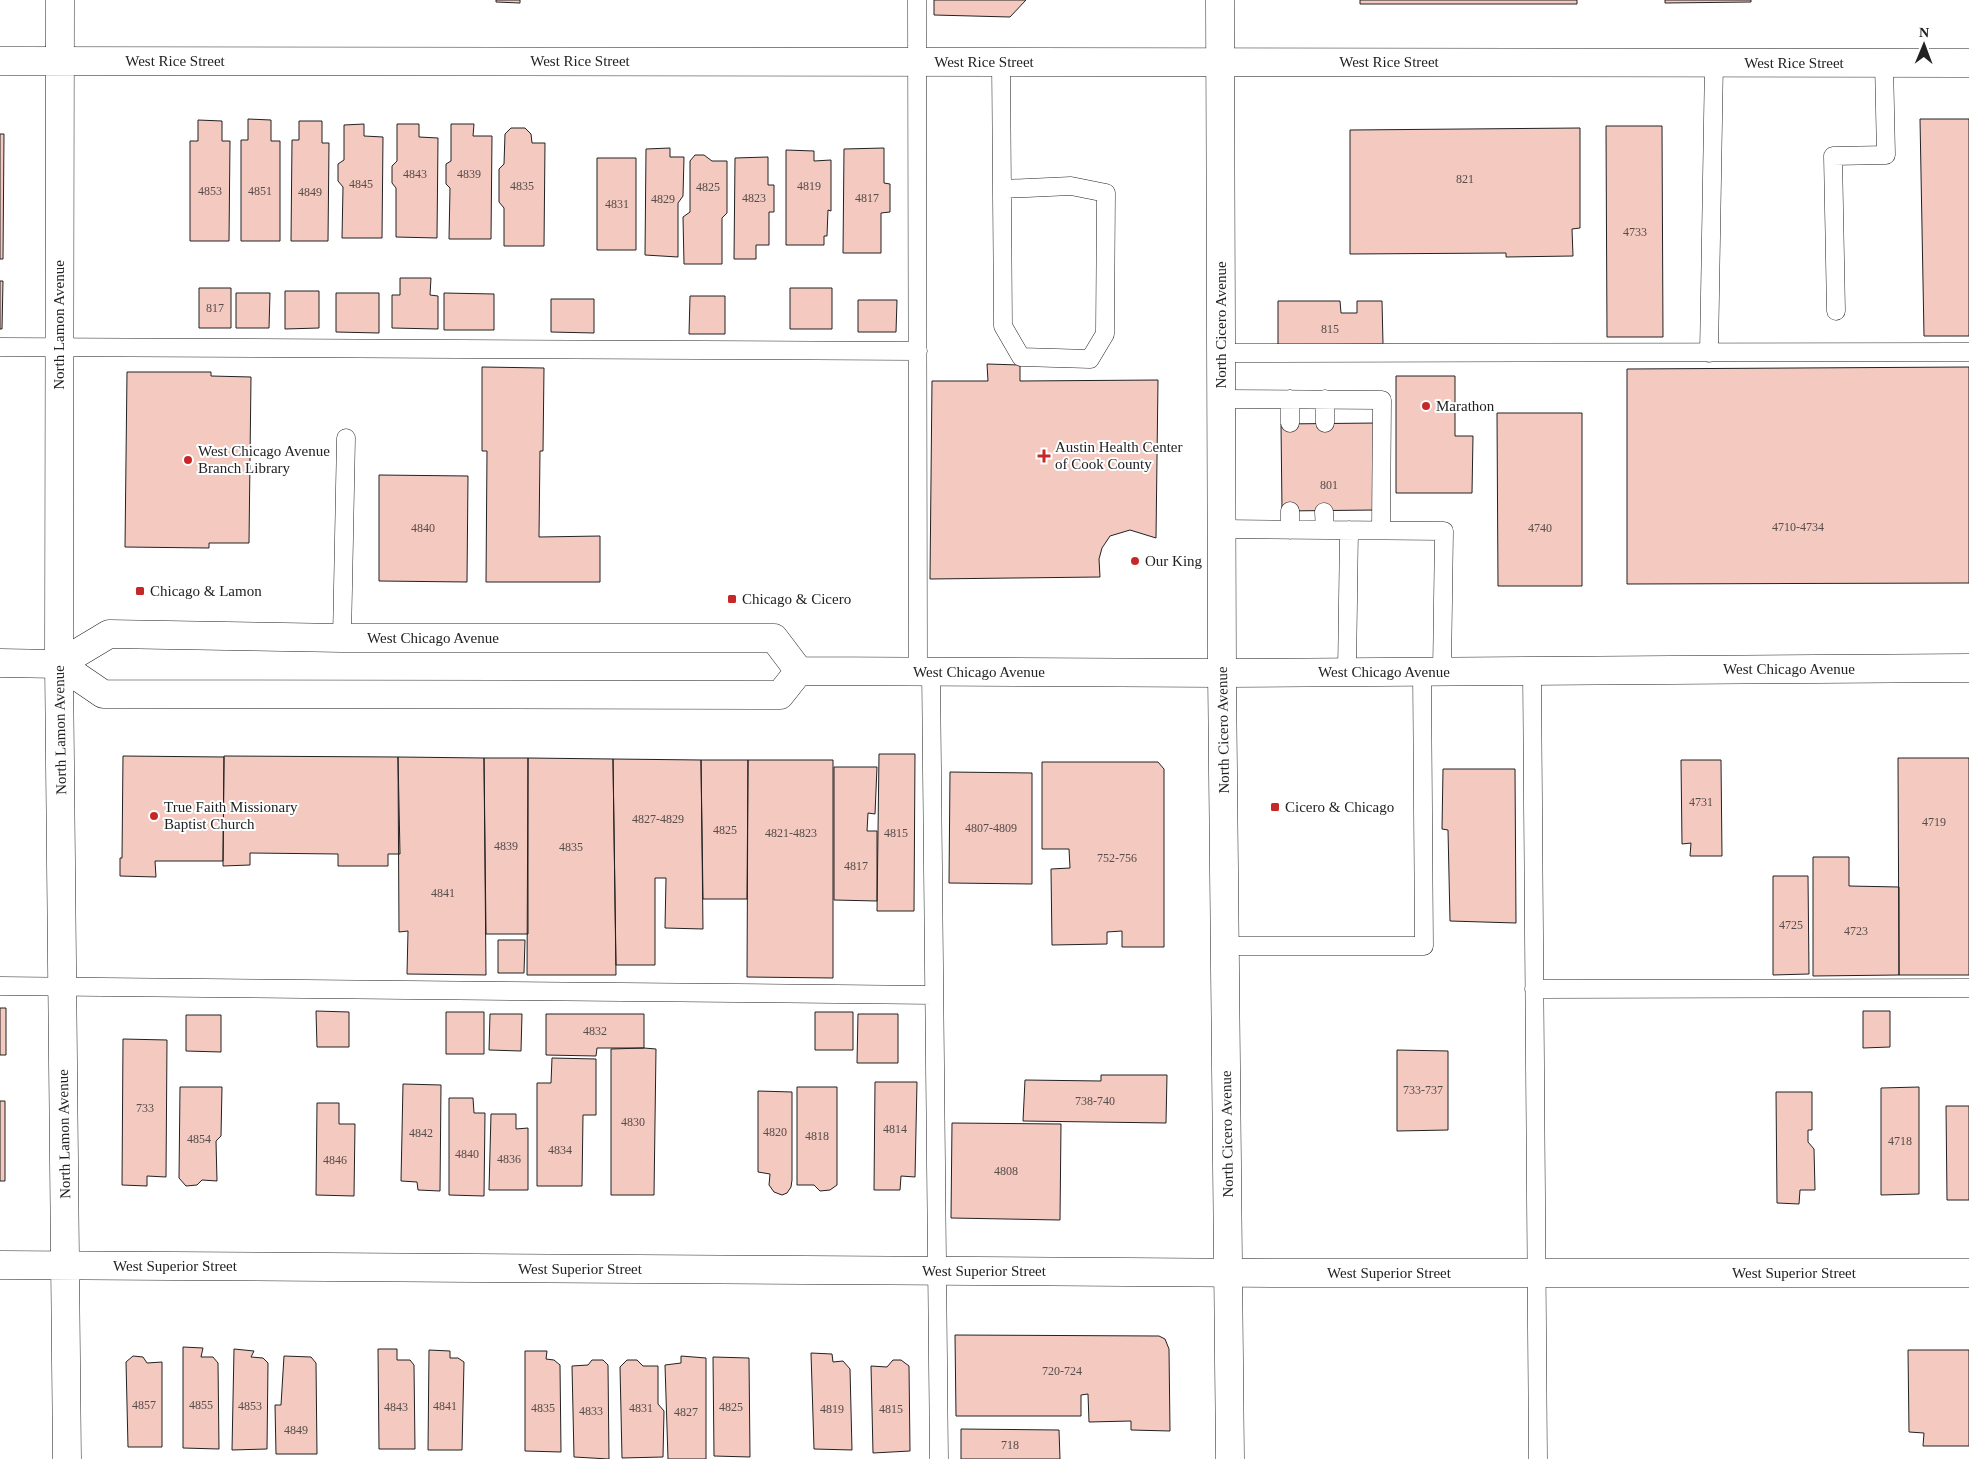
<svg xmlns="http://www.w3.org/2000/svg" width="1969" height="1459" viewBox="0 0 1969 1459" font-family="Georgia,serif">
  <rect width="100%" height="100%" fill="#fff"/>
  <path fill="#f3c9c0" stroke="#222" d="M496 0H520V3L496 2Z
    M934 0H1026L1010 17 934 15Z
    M1360 0H1577V4H1360Z
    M1665 0H1751V2L1665 3Z
    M248 119 271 120V141H280V241H241V140H248Z
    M1920 119H1969V336H1924Z
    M198 120 222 121V141H230L229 241H190V141H198Z
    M299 121H322V143H329L328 241H291L292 140H299Z
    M364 124V136L383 137 382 238H342L343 187 338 181V164L344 160V125Z
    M397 124H419V137L438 138 437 238 396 237V188L392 183V166L397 161Z
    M451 124H474L473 136H492L491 239H449L450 188 446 184V164L451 161Z
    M1606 126H1662L1663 337H1607Z
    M511 128H525L531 134 532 143H545L544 246H504V208L499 202V169L504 164 505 134Z
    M1580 128V228L1572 229 1573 256 1506 257V253L1350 254V130Z
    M0 134H4L3 259H0Z
    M670 148V157H684L683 196 678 203V257L645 255 646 149Z
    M884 148V183L890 184V212L881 213V253H843L844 149Z
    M786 150 814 151V161L831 160V211L828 210 827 236H824V245H786Z
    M695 155H704L712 161H727V213L722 218V264H684L683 217 690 212V161Z
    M768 157V185H774V212H769V245H756V259H734L735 158Z
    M597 158H636V250H597Z
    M400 278H431L430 295 438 296V329L392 328V295H400Z
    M0 281H3L2 329H0Z
    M199 288H231V328H199Z
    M790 288H832V329H790Z
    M285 291H319V328L285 329Z
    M236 293H270L269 328H236Z
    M336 293H379V333L336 332Z
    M444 293 494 294V330H444Z
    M690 296H725V334H689Z
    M551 299H594V333L551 332Z
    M858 300H897L896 332H858Z
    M1278 301H1340L1341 313H1357V301H1382L1383 344 1278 345Z
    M987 364 1020 365V381L1158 380 1156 538 1130 530 1110 536 1102 548 1099 559 1100 577 930 579 932 381H988Z
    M482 367 544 368 543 451H540L539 537 600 536V582H486L487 451H482Z
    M1969 367V583L1627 584V369Z
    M127 372H211V376L251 377 249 543H209V548L125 547Z
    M1396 376H1455V436H1473L1472 493H1396Z
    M1497 413H1582V586H1498Z
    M1376 423V510L1282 511 1281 424Z
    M379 475 468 476 467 582 379 581Z
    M879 754H915L914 911H877Z
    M123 756 224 757 223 861H155L156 877 120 876V858H122Z
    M224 756 398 757 400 854H388V866H338V854L250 853V865L223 866Z
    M398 757 484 758 486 975 407 974 408 931 399 932Z
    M484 758H528V934H486Z
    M528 758 613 759 616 975H527Z
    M1898 758H1969V975H1899Z
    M613 759 701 760 703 929 665 928 666 878H655V965H616Z
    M701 760H748L747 899H703Z
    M748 760H833V978L747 977Z
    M1681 760H1721L1722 856H1690L1691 843 1682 844Z
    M1042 762H1158L1164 769V947H1122V931L1107 932V944L1052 945 1051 869 1070 868 1069 849H1042Z
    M834 767H877L875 814 868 813 867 831H877V901L834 900Z
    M1443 769H1515L1516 923 1450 921 1448 830 1442 829Z
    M950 772 1032 773V884L949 883Z
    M1813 857H1849V886L1899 887V975L1813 976Z
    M1773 876H1808L1809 974 1773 975Z
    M498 940H525L524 973H498Z
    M0 1008H6V1055H0Z
    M316 1011 349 1012V1047H317Z
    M1863 1011H1890V1047L1863 1048Z
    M446 1012H484V1054H446Z
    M815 1012H853V1050H815Z
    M490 1014H522L521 1051 489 1050Z
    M546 1014H644V1048H597L596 1056 546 1055Z
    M858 1014H898V1063H857Z
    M186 1015H221V1052L186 1051Z
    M123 1039 167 1040 166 1177 147 1176V1186L122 1185Z
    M644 1048 656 1049 654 1195H611V1049Z
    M1397 1050 1448 1051V1130L1397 1131Z
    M552 1058 596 1059V1115H583L582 1186H537V1083H551Z
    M1101 1075H1167L1166 1123 1023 1121 1025 1080 1101 1081Z
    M875 1082H917L915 1177 901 1176 900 1190H874Z
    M403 1084 441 1085 440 1191 418 1190 417 1182 401 1181Z
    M180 1087H222L221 1136 216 1141 217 1181 202 1180 197 1185 186 1186 179 1178Z
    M797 1087H837V1185L830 1190 820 1191 814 1185H797Z
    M1919 1087V1194L1881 1195V1088Z
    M758 1091 792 1092V1180L791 1187 787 1193 782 1195 774 1192 769 1185 770 1174 758 1172Z
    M1776 1092H1812V1130H1808V1142L1814 1149 1815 1190H1800L1799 1204 1777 1203Z
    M449 1098H473L474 1113H485L484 1196 449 1195Z
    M0 1101H5V1181H0Z
    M317 1103H339V1124H355L354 1196 316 1195Z
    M1946 1106H1969V1200H1947Z
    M491 1114H516V1129L528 1128V1190H489Z
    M952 1123 1061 1124 1060 1220 951 1218Z
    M955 1335 1159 1336 1165 1339 1169 1349 1170 1431 1131 1430V1421L1089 1422 1088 1394 1081 1395V1416H956Z
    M183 1347 203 1348 201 1357H213L218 1363 219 1449 183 1448Z
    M234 1349 254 1351 251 1357 263 1358 268 1363 267 1449 232 1450Z
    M378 1349H397V1360H410L414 1365 415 1449H379Z
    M429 1350 450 1351V1358H458L464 1362 462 1450H428Z
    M1908 1350H1969V1446H1923L1924 1433 1909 1432Z
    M525 1351H547L546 1359 554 1360 560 1365 561 1452 525 1451Z
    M811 1353 832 1354 833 1362 843 1361 850 1369 852 1450 814 1449Z
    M133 1356 143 1357 147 1363 162 1362V1447H128L126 1362Z
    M284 1356 311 1357 316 1363 317 1454H276L275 1405H281Z
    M681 1356 706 1358V1459H668L665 1365 681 1363Z
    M713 1357 749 1358 750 1457 714 1456Z
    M592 1360H603L608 1365 609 1459 574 1457 572 1366 588 1365Z
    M627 1360H637L643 1366H658V1404L664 1411 663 1457 622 1458 620 1367Z
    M893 1360H901L909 1366 910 1451 873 1453 871 1366 887 1367Z
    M961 1429 1059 1430 1060 1459H961Z"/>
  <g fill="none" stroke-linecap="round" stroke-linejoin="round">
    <g stroke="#222" stroke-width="19">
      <path id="service" d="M917 0 918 672
        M1001 62 1003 326 1021 357 1090 359 1105 334 1106 193 1071 186 1002 189
        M1836 311 1833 156 1886 155 1884 63
        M0 347 918 351
        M1221 353 1969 352
        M1709 353 1714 62
        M1221 399 1382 400 1381 530
        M1290 399V423
        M1325 399V423
        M1290 511V530
        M1324 512 1325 530
        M1222 529 1444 531 1442 671
        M342 638 346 438
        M931 671 939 1459
        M1532 671 1538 1459
        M1347 672 1349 530
        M1225 946H1424L1422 672
        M0 986 934 995
        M1534 989 1969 988"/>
    </g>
    <g stroke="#222" stroke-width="29">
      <path id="minor" d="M60 0 59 664 67 1459
        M0 61 1969 63
        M0 1265 1278 1273H1969"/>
    </g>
    <g stroke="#222" stroke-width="29">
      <path id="secondary" d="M0 663 59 664 109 634 342 638H774L799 671
        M59 664 103 694 780 695 799 671
        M799 671 1222 673 1969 668"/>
    </g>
    <g stroke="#222" stroke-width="29">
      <path id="primary" d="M1220 0 1222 673 1230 1459"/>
    </g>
    <use href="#service" stroke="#fff" stroke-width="18"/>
    <use href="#minor" stroke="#fff" stroke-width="28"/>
    <use href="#secondary" stroke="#fff" stroke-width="28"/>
    <use href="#primary" stroke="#fff" stroke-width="28"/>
  </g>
  <g fill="#c62828" stroke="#fff" stroke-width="2">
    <circle cx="1426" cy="406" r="5"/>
    <path d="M1041.5 448.5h5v5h5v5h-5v5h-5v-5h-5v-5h5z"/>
    <circle cx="188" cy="460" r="5"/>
    <circle cx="1135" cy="561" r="5"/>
    <rect x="135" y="586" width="10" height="10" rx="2.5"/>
    <rect x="727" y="594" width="10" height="10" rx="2.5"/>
    <rect x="1270" y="802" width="10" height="10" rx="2.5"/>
    <circle cx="154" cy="816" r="5"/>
  </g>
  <g text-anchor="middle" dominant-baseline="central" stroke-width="4" stroke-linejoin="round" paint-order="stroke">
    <g font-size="12" fill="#564c4a">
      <text x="415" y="174">4843</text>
      <text x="469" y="174">4839</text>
      <text x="1465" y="179">821</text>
      <text x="361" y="184">4845</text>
      <text x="522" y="186">4835</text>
      <text x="809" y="186">4819</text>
      <text x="708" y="187">4825</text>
      <text x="210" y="191">4853</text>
      <text x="260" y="191">4851</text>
      <text x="310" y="192">4849</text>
      <text x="754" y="198">4823</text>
      <text x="867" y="198">4817</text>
      <text x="663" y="199">4829</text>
      <text x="617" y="204">4831</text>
      <text x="1635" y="232">4733</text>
      <text x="215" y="308">817</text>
      <text x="1330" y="329">815</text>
      <text x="1329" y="485">801</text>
      <text x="1798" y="527">4710-4734</text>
      <text x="423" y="528">4840</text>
      <text x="1540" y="528">4740</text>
      <text x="1701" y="802">4731</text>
      <text x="658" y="819">4827-4829</text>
      <text x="1934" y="822">4719</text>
      <text x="991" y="828">4807-4809</text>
      <text x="725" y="830">4825</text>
      <text x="791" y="833">4821-4823</text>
      <text x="896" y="833">4815</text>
      <text x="506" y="846">4839</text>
      <text x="571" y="847">4835</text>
      <text x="1117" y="858">752-756</text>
      <text x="856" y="866">4817</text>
      <text x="443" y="893">4841</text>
      <text x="1791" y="925">4725</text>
      <text x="1856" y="931">4723</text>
      <text x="595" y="1031">4832</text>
      <text x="1423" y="1090">733-737</text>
      <text x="1095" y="1101">738-740</text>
      <text x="145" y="1108">733</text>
      <text x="633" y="1122">4830</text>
      <text x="895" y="1129">4814</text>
      <text x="775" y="1132">4820</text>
      <text x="421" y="1133">4842</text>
      <text x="817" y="1136">4818</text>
      <text x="199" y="1139">4854</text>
      <text x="1900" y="1141">4718</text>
      <text x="560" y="1150">4834</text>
      <text x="467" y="1154">4840</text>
      <text x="509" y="1159">4836</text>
      <text x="335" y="1160">4846</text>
      <text x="1006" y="1171">4808</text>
      <text x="1062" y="1371">720-724</text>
      <text x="144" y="1405">4857</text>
      <text x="201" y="1405">4855</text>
      <text x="250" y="1406">4853</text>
      <text x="445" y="1406">4841</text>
      <text x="396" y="1407">4843</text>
      <text x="731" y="1407">4825</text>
      <text x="543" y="1408">4835</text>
      <text x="641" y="1408">4831</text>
      <text x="832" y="1409">4819</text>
      <text x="891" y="1409">4815</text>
      <text x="591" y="1411">4833</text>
      <text x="686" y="1412">4827</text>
      <text x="296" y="1430">4849</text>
      <text x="1010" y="1445">718</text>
    </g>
    <g font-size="15" fill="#222" stroke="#fff">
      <text x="175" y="61">West Rice Street</text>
      <text x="580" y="61">West Rice Street</text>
      <text x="984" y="62">West Rice Street</text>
      <text x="1389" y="62">West Rice Street</text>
      <text x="1794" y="63">West Rice Street</text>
      <text transform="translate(59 325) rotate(-90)">North Lamon Avenue</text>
      <text transform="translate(1221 325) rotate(-90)">North Cicero Avenue</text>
      <text x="433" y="638">West Chicago Avenue</text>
      <text x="1789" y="669">West Chicago Avenue</text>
      <text x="979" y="672">West Chicago Avenue</text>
      <text x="1384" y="672">West Chicago Avenue</text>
      <text transform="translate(60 730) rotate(-91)">North Lamon Avenue</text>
      <text transform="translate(1223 730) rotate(-91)">North Cicero Avenue</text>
      <text transform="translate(64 1134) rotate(-91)">North Lamon Avenue</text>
      <text transform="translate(1227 1134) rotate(-91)">North Cicero Avenue</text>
      <text x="175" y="1266">West Superior Street</text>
      <text x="580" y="1269">West Superior Street</text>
      <text x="984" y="1271">West Superior Street</text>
      <text x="1389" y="1273">West Superior Street</text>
      <text x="1794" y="1273">West Superior Street</text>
    </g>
    <g font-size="15" fill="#222" stroke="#fff" text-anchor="start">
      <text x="1436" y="406">Marathon</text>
      <text x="1055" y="447">Austin Health Center<tspan x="1055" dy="17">of Cook County</tspan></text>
      <text x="198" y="451">West Chicago Avenue<tspan x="198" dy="17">Branch Library</tspan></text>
      <text x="1145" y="561">Our King</text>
      <text x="150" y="591">Chicago &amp; Lamon</text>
      <text x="742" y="599">Chicago &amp; Cicero</text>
      <text x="164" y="807">True Faith Missionary<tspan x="164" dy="17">Baptist Church</tspan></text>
      <text x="1285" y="807">Cicero &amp; Chicago</text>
    </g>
  </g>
  <g transform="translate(1924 45) rotate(1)" stroke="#ffffff" stroke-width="4" paint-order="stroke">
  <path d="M0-4L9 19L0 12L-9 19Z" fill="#222222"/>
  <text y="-8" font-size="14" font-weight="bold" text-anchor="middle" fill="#222222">N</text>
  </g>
</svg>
